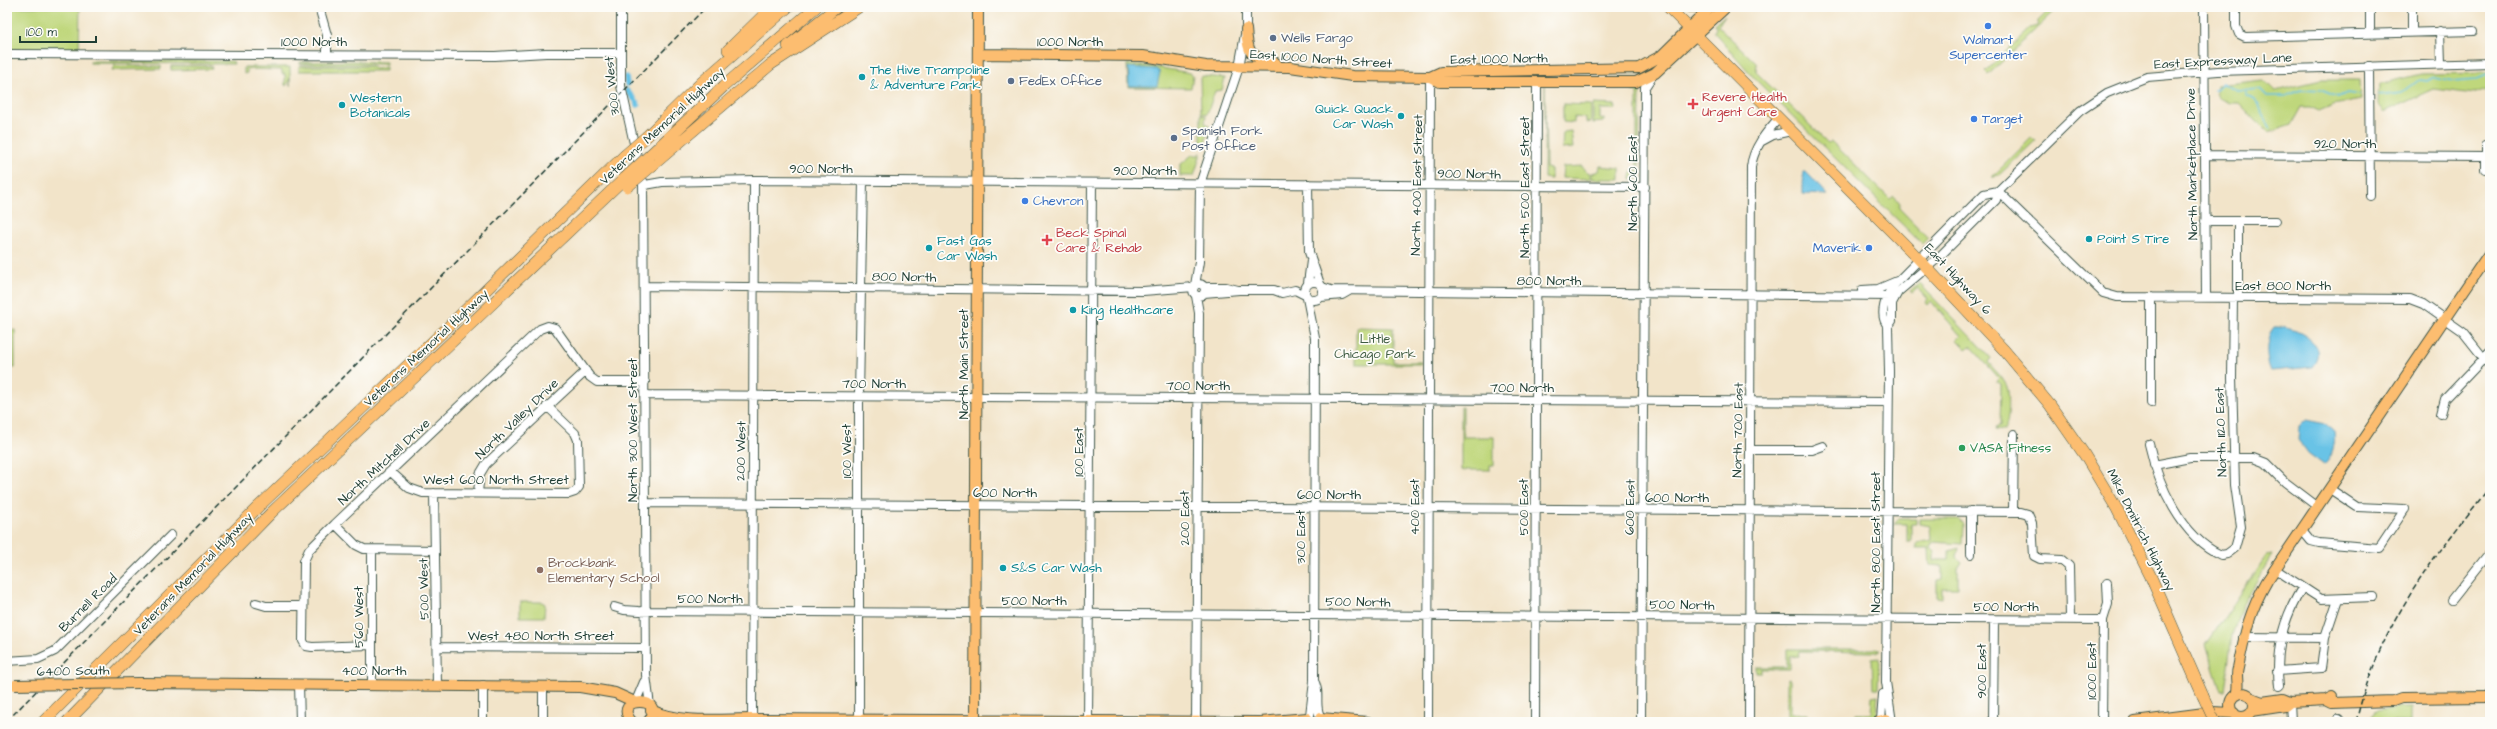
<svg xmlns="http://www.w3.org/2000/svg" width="2497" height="729" viewBox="0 0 2497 729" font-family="'Architects Daughter',sans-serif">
  <rect width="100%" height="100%" fill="#fdfcf7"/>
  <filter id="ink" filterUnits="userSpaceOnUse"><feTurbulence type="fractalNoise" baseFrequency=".025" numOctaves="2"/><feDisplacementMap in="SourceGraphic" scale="8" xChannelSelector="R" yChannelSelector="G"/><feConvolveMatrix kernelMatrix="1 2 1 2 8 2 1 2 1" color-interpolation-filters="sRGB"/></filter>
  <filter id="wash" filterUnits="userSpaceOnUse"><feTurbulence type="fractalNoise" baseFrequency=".012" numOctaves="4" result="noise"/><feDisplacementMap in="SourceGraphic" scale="16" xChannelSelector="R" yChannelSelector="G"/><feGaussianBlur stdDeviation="0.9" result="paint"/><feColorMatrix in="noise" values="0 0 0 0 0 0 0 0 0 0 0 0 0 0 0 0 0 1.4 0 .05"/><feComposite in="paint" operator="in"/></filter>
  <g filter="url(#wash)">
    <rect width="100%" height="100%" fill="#f2e4c9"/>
    <path fill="#bfd77b" stroke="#6f8a58" d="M7 7H80L79 52 7 50Z
      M2052 7H2059L1988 75 1985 72 2030 28 2037 26 2038 21Z
      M1725 15 1718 26 1757 64 1756 72 1828 143 1831 141 1890 199 1894 196 1900 203 1899 208 1928 238 1922 244 1756 80 1714 32 1716 28 1715 24Z
      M90 61H233L234 64 90 63Z
      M354 61 386 62V64H300V62Z
      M1127 64 1150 66 1190 73 1193 75 1191 88 1128 87Z
      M114 66H161V69L112 70Z
      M171 66H211L212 69 171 70Z
      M299 66H372L375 69 386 67V71H299Z
      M244 67H290V86V78L286 86 285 85V74H282V70L247 69V73L244 74Z
      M2490 73V89L2475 94 2434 89 2384 112 2378 105 2379 83H2383L2421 74Z
      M1203 76 1225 78 1222 90 1215 91 1207 114 1201 113 1200 77Z
      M2264 80 2275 91 2321 80H2360L2361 100 2333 105 2319 111 2310 107H2301L2291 125 2268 133 2239 103H2229L2219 98 2216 92 2217 85Z
      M1545 85 1546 168 1551 169V179L1544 178Z
      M1633 89H1637L1640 93 1639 179H1631L1632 170H1637V92H1633Z
      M1563 104 1591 105V122L1586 123V118L1574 117V123L1563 122Z
      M1593 104 1615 105 1616 109H1600V118L1604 119V122L1593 123Z
      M1201 114 1206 116 1205 123 1210 126 1204 146 1201 145Z
      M1571 131 1573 148 1562 149 1563 132Z
      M2031 138 2036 140 1998 176 1997 174 1995 177H1992Z
      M1200 152 1201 153 1194 176H1180V165L1192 155H1199Z
      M1582 166 1585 171 1590 173V179L1562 178 1563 167Z
      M1600 166 1620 168V179H1592V173L1599 171Z
      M1920 284 1991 358 1988 362C1994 370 2003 377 2007 387 2010 394 2009 425 2004 430L1996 429 1997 426H2000L2001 384 1996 381 1999 378 1970 346 1966 349 1957 340 1961 336 1931 301 1927 305 1925 303 1928 299 1918 288 1912 293 1910 291Z
      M1356 327 1393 328V362H1421V364H1356Z
      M7 330H15V368H7Z
      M1461 407H1463V437H1494V465H1490V470H1461Z
      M1899 519H1916V524H1911V542H1907V524H1894Z
      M1920 519H1958L1963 524 1962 544 1933 542 1930 548 1934 552V560H1949V551L1959 548 1957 557 1962 562 1958 568V588H1942V598L1937 597V580L1942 579V566L1930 565 1929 549H1917V543L1931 540 1930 526 1920 524Z
      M2272 555 2242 606 2232 635 2225 691H2221L2206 645 2266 556Z
      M520 602H542L545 604 544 617H520Z
      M1787 649H1879V652L1800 651 1799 656 1790 657V669H1761V673H1756V667H1787Z
      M1879 658 1878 689H1873L1872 659Z
      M1787 679 1790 680V714H1807L1808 718H1787Z
      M1878 695 1876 716 1857 718V713H1871L1872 696Z
      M2401 707H2411V722H2370L2375 711Z"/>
    <path fill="#69c3e6" stroke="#44808d" d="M1128 67 1156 69 1160 72 1157 86H1129Z
      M1803 172H1806L1828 195 1803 194Z
      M2274 327C2296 326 2331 344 2312 367L2271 371C2265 358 2265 339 2274 327Z
      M2306 420 2326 424 2334 431C2336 443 2333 457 2324 465L2308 453 2298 440 2299 427Z"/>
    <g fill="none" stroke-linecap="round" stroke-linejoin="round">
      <path stroke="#69c3e6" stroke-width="1.5" d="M2214 89 2218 88 2222 83 2237 91 2260 89 2267 96H2285L2302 90 2323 91 2338 97 2347 93 2360 95
        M2246 92V95L2255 100 2270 129
        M2378 95 2403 92 2419 80 2427 81 2434 77 2453 81 2477 79 2490 74"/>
      <path stroke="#69c3e6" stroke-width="5.5" d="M626 77 627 84
        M627 91 634 99
        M637 103 638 105"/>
    </g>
  </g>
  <g filter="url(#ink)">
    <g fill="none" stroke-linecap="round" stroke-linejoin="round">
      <g stroke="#3f564a" stroke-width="10">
        <path id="minor" d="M319 7 327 35V55
          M621 7V86L640 170
          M2204 7 2206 297
          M2236 7V26L2239 34 2245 37 2474 31
          M2370 7V33
          M2440 31 2441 64
          M2412 32V7
          M7 54 495 56 546 53H620
          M2369 66 2370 196
          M1762 141 1773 135 1791 131
          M2205 155 2486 157
          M2486 169V145
          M643 181 646 675 650 706
          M1308 184 1309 252 1320 284
          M645 185 662 182 754 180 1645 187
          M1998 191 2103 293 2117 297 2410 299 2423 304 2463 332 2490 366
          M2205 221H2276
          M1305 291a9 9 0 1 1 18 0a9 9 0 1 1-18 0Z
          M1308 283 1311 261
          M1193 290a6 6 0 1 1 12 0a6 6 0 1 1-12 0Z
          M1195 285 1199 262 1200 184 1239 67 1246 29V7
          M645 286 1143 291 1194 287
          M1208 287H1226L1238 290
          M1322 287 1331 290 1890 296 1898 292
          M1862 290 1878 289 1897 281
          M1204 293 1239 290H1274L1282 293 1295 290 1305 295
          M1321 297 1342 295 1349 291
          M2151 297V403
          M1307 298 1315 338 1314 681 1310 715
          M2238 298V221
          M1888 326 1892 321V303L1898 292 1937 259 1996 200 1998 191
          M645 395 1888 402
          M2441 414 2445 399 2490 352
          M2149 444C2158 484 2181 537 2221 555L2227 554 2235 548 2241 527 2235 485 2232 378 2233 298
          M1751 450H1812L1823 446
          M2154 465 2190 458H2253L2266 463 2285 482 2318 507
          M391 472 409 488 423 493 569 494 575 492 579 487 578 440 575 433 547 406
          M2330 489 2357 507 2405 509
          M478 492 480 474 486 464 586 371
          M434 493 437 685
          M645 503 2021 512 2028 514 2032 523 2034 556 2040 559 2062 560 2069 566 2070 618
          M1971 511V554
          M2013 512 2014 434
          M335 524 356 545 364 549 435 550
          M2302 530 2311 541 2319 543 2379 548 2405 509
          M2275 569 2321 599 2373 597
          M2452 600 2490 552
          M256 603 266 606H303
          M614 607 624 610 639 611 2103 620
          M2103 620 2108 604 2107 583
          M2243 637 2325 638
          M371 645 312 647 306 646 303 641 304 561 309 550 335 524 540 329 548 326 555 328 590 377 597 382H645
          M437 647 645 648
          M7 661 38 659 55 651 171 535
          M2277 671 2321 668 2325 638 2338 599
          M1314 681C1321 692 1314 705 1320 716
          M299 684 300 722
          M372 684V550
          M543 686V722
          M2279 686C2275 651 2284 617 2302 588
          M636 701 644 682
          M2290 702 2291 722
          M1881 720 1883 694
          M483 722V685
          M752 722 754 180
          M859 722V395L863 181
          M1088 722 1092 183
          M1196 722 1199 313 1196 296
          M1428 722 1430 77
          M1535 722 1537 82
          M1641 722 1645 87 1653 75
          M1749 722 1751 167C1753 148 1767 131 1779 118
          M1892 722 1886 682 1889 372 1888 326C1878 315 1886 295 1894 285L1984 194 1998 191 2080 111 2107 93 2147 77 2218 71 2490 63
          M1993 722 1994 620
          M2102 722 2103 620
          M2338 722 2339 719"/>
      </g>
      <g stroke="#3f564a" stroke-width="12">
        <path id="major" d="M1246 29C1248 58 1251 55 1276 63
          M978 54 1143 56 1206 66 1290 67 1352 76 1430 77 1440 82H1636L1655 73 1726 7
          M1430 77 1441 72 1639 68 1661 56 1711 7
          M139 683 580 687 615 693 635 702
          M2230 705a12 12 0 1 1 24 0a12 12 0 1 1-24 0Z
          M2236 695C2240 685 2235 677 2238 668 2245 633 2249 612 2267 581L2490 252
          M2252 698 2262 702 2283 699 2290 702 2326 700 2332 697
          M2326 700 2332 703 2393 701 2401 698 2490 697
          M651 710C680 724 720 719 752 719L1260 722 1307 718
          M2252 711 2285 706 2290 702
          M1321 718 1368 722
          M632 722C609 696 670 695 648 722
          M975 722 978 7
          M1878 722 1886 720 1891 722
          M2135 722 2212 712 2234 713"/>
      </g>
      <g stroke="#3f564a" stroke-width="12">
        <path id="highway" d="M1668 7 1913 253 2004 350 2050 405 2084 454 2117 509 2150 575 2203 696
          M1690 7H1703
          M788 46 837 7
          M728 50 772 7
          M647 136 701 83 788 7
          M651 154 724 86 816 7
          M653 165 770 65 859 7
          M43 722 258 507 447 328 624 156
          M67 722 271 513 625 178"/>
      </g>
      <use href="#minor" stroke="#fff" stroke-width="8"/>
      <use href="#major" stroke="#fcbd6f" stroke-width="10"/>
      <use href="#highway" stroke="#fcbd6f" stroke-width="11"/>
      <path stroke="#1f3d34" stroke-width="1.5" stroke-dasharray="6 3" stroke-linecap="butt" d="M7 721 706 7
        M2356 722C2379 625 2430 562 2490 487"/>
      <g stroke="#3f564a" stroke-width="12" stroke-linecap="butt">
        <path id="major-bridge" d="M15 685 139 683"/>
      </g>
      <g stroke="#3f564a" stroke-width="12" stroke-linecap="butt">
        <path id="highway-bridge" d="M624 156 647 136
          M625 178 651 154
          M627 187 653 165
          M2203 696 2215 722"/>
      </g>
      <use href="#major-bridge" stroke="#fcbd6f" stroke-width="10"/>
      <use href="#highway-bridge" stroke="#fcbd6f" stroke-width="11"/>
    </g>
  </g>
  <g fill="#3f7fe0" stroke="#fdfcf7" stroke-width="1.5">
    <circle cx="1988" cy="26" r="4"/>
    <circle cx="1974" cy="119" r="4"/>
    <circle cx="1025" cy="201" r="4"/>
    <circle cx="1869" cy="248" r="4"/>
  </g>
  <g fill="#5c6f8a" stroke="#fdfcf7" stroke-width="1.5">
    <circle cx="1273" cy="38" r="4"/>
    <circle cx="1011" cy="81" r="4"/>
    <circle cx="1174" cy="138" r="4"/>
  </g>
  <g fill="#0f9aa8" stroke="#fdfcf7" stroke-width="1.5">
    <circle cx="862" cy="77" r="4"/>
    <circle cx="342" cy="105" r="4"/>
    <circle cx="1401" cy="116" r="4"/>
    <circle cx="2089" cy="239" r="4"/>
    <circle cx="929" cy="248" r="4"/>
    <circle cx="1073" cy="310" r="4"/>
    <circle cx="1003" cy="568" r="4"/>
  </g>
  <g fill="#e0444e" stroke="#fdfcf7" stroke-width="1.5">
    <path d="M1691 98h4v4h4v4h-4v4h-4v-4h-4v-4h4z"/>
    <path d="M1045 234h4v4h4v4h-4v4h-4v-4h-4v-4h4z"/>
  </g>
  <circle fill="#2e9e5b" stroke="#fdfcf7" stroke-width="1.5" cx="1962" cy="448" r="4"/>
  <circle fill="#8d6e63" stroke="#fdfcf7" stroke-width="1.5" cx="540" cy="570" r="4"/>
  <g text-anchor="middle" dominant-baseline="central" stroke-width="3.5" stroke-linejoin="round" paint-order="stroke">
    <g font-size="13" fill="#4e5e75" stroke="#fdfcf7" text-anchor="start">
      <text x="1281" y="38">Wells Fargo</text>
      <text x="1019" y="81">FedEx Office</text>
      <text x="1182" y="131">Spanish Fork<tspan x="1182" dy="15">Post Office</tspan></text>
    </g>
    <g font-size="13" fill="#366cbe" stroke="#fdfcf7" text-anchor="start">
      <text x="1988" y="40" text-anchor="middle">Walmart<tspan x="1988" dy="15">Supercenter</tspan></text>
      <text x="1982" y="119">Target</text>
      <text x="1033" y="201">Chevron</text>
      <text x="1861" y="248" text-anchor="end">Maverik</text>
    </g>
    <g font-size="13" fill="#1f3d34" stroke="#fdfcf7">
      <text x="314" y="42">1000 North</text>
      <text x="1070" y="42">1000 North</text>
      <text transform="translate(1321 59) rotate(4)">East 1000 North Street</text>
      <text transform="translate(1499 59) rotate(-1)">East 1000 North</text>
      <text transform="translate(2223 61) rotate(-3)">East Expressway Lane</text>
      <text transform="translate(612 86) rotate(-96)">300 West</text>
      <text transform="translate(662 126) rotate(-43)">Veterans Memorial Highway</text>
      <text x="2345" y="144">920 North</text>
      <text transform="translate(2192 164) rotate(-91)">North Marketplace Drive</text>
      <text x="821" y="169">900 North</text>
      <text x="1145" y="171">900 North</text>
      <text transform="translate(1469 174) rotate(1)">900 North</text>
      <text transform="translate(1633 183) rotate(-90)">North 600 East</text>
      <text transform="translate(1417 185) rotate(-89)">North 400 East Street</text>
      <text transform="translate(1525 187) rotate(-90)">North 500 East Street</text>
      <text transform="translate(904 277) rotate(1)">800 North</text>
      <text transform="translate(1958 279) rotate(47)">East Highway 6</text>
      <text x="1549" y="281">800 North</text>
      <text x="2283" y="286">East 800 North</text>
      <text transform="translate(426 348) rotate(-43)">Veterans Memorial Highway</text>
      <text transform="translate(964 364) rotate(-90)">North Main Street</text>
      <text x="874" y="384">700 North</text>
      <text x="1198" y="386">700 North</text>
      <text x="1522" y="388">700 North</text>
      <text transform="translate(517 419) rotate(-44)">North Valley Drive</text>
      <text transform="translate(633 430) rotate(-90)">North 300 West Street</text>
      <text transform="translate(1738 430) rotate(-89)">North 700 East</text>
      <text transform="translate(2221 432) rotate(-92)">North 1120 East</text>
      <text transform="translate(741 451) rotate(-89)">200 West</text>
      <text transform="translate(847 451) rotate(-90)">100 West</text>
      <text transform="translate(1079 452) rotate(-90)">100 East</text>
      <text transform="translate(384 462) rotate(-43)">North Mitchell Drive</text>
      <text x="496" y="480">West 600 North Street</text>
      <text x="1005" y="493">600 North</text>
      <text x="1329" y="495">600 North</text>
      <text x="1677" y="498">600 North</text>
      <text transform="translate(1415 507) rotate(-90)">400 East</text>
      <text transform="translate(1524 507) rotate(-90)">500 East</text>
      <text transform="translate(1630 507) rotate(-89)">600 East</text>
      <text transform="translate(1185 518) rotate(-90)">200 East</text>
      <text transform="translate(2141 530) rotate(63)">Mike Dmitrich Highway</text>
      <text transform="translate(1301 537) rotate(-90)">300 East</text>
      <text transform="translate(1876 542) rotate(-90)">North 800 East Street</text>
      <text transform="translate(193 574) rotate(-46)">Veterans Memorial Highway</text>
      <text transform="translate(424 589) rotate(-91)">500 West</text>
      <text x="710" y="599">500 North</text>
      <text x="1034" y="601">500 North</text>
      <text transform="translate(1358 602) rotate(1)">500 North</text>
      <text transform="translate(88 603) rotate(-45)">Burnell Road</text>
      <text transform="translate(1682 605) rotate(1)">500 North</text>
      <text x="2006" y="607">500 North</text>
      <text transform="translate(359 617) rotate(-90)">560 West</text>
      <text x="541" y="636">West 480 North Street</text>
      <text transform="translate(73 671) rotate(-1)">6400 South</text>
      <text x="374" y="671">400 North</text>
      <text transform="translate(1982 671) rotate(-90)">900 East</text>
      <text transform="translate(2092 671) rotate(-90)">1000 East</text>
    </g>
    <g font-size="13" fill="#0d838f" stroke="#fdfcf7" text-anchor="start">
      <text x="870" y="70">The Hive Trampoline<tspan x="870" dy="15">&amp; Adventure Park</tspan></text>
      <text x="350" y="98">Western<tspan x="350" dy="15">Botanicals</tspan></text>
      <text x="1393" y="109" text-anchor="end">Quick Quack<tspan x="1393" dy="15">Car Wash</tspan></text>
      <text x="2097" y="239">Point S Tire</text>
      <text x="937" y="241">Fast Gas<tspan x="937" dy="15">Car Wash</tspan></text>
      <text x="1081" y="310">King Healthcare</text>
      <text x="1011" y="568">S&amp;S Car Wash</text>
    </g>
    <g font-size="13" fill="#be3a42" stroke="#fdfcf7" text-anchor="start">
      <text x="1702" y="97">Revere Health<tspan x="1702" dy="15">Urgent Care</tspan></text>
      <text x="1056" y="233">Beck Spinal<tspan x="1056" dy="15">Care &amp; Rehab</tspan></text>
    </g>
    <g font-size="13" fill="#3f5c42" stroke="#fdfcf7">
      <text x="1375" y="339">Little<tspan x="1375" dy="15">Chicago Park</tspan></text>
    </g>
    <g font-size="13" fill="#27864d" stroke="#fdfcf7" text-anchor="start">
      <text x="1970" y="448">VASA Fitness</text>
    </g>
    <g font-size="13" fill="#785e54" stroke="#fdfcf7" text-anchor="start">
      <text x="548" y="563">Brockbank<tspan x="548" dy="15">Elementary School</tspan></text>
    </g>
  </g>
  <rect width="2497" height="729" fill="none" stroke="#fdfcf7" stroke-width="24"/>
  <path d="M20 36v6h76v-6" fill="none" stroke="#1f3d34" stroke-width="2"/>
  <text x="26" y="36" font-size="12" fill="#1f3d34" stroke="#fdfcf7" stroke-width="3" paint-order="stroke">100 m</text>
</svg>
